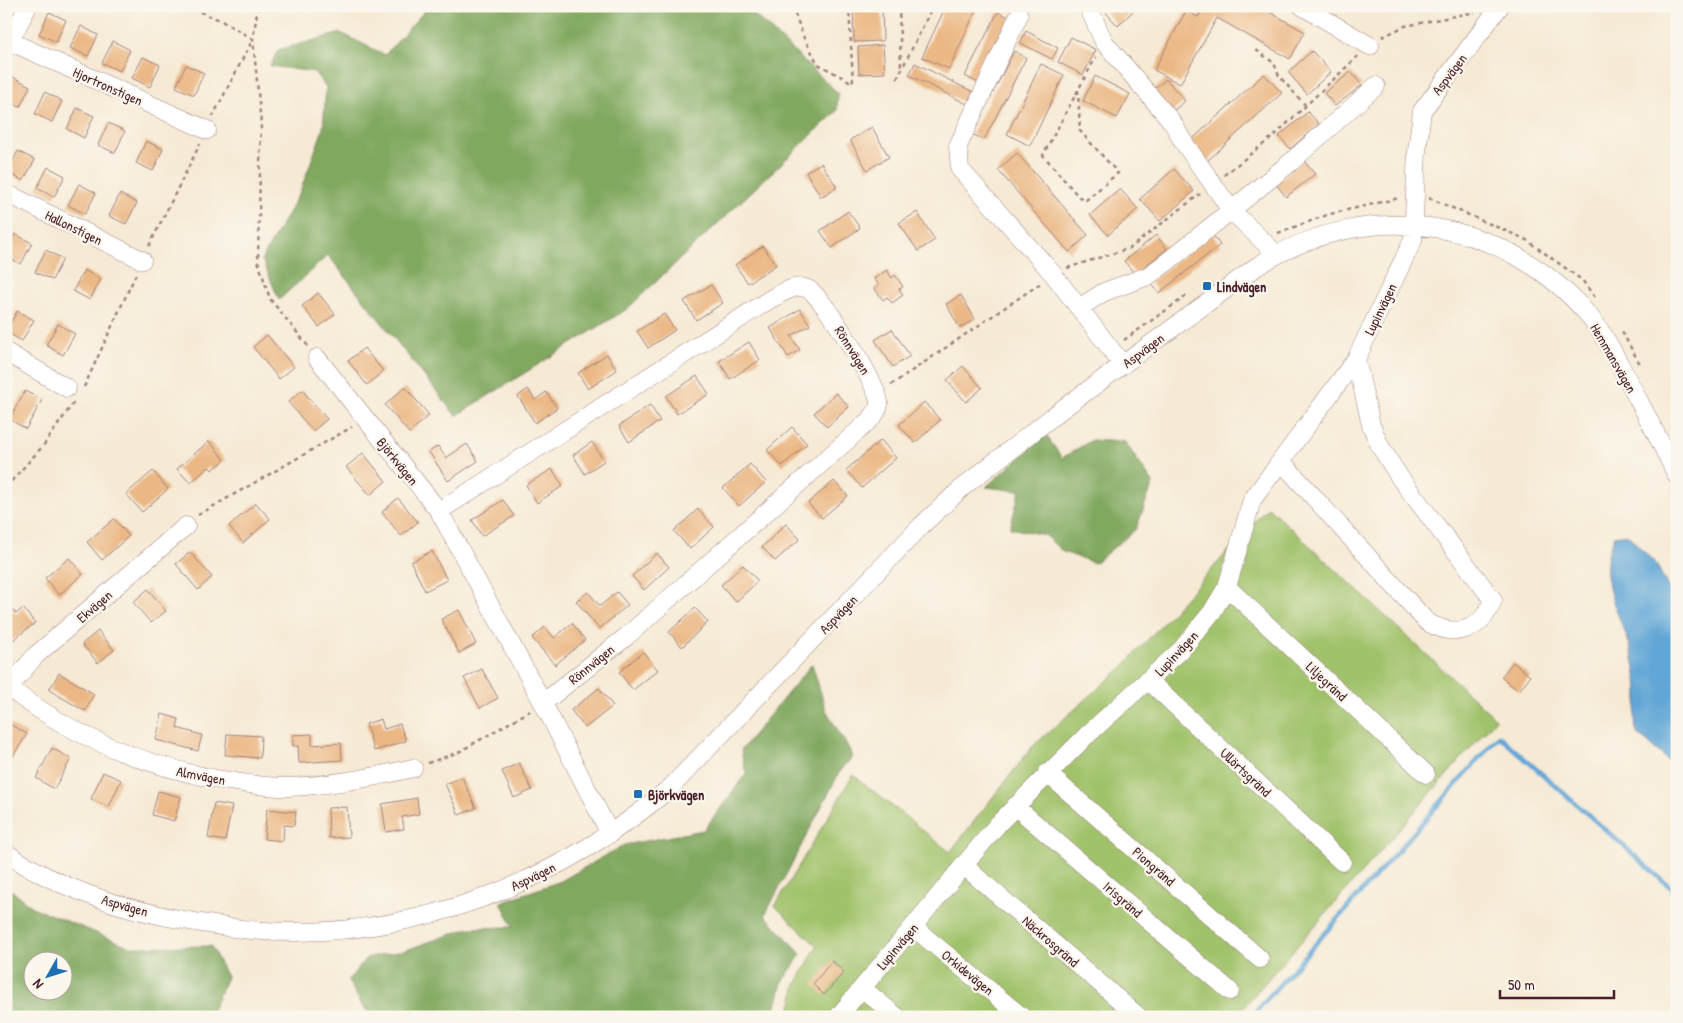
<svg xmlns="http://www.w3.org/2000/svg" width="1683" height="1023" viewBox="0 0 1683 1023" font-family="'Patrick Hand',sans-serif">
  <rect width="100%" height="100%" fill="#fbf7ec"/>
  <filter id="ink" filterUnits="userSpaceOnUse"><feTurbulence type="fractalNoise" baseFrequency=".02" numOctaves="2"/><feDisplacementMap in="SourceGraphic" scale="10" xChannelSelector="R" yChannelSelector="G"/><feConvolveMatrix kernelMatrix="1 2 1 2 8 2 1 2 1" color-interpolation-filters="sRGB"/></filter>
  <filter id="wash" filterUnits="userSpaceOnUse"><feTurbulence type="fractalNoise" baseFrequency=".0096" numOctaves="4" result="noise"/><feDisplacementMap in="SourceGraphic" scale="20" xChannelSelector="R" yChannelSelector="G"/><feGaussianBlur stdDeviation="1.12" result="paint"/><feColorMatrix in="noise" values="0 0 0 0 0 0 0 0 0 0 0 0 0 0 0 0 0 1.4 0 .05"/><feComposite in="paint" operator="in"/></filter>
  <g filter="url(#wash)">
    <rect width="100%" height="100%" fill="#f6ead5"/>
    <path fill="#a0c26b" stroke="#75704b" d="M1268 507 1496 719 1235 1017H789L796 984 817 946 775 906 853 775 950 852 1032 747 1124 666Z"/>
    <path fill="#80a85f" stroke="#656445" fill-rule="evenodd" d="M429 6H745L838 93 837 111 627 309 456 416 328 255 279 300 262 259 300 192 323 129 326 87 314 72 270 66 278 50 341 33 385 55Z
      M1046 435 1062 458 1092 440 1125 442 1153 483 1136 529 1095 563 1063 552 1045 535 1010 528 1020 491 986 487Z
      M812 664 826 710 853 756 839 773 765 915 801 954 782 983 773 1017H374L363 1007 348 981 366 958 403 951 469 928 513 927 501 902 561 881 624 845 704 830 746 774 741 750Z
      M6 886 32 907 131 947 211 946 227 977 209 1017H6ZM32 960H62V990H32Z"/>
    <path fill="#60a6d6" stroke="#556280" d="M1627 534 1656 564 1677 604V768L1637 733C1632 717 1639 704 1638 688 1636 675 1634 659 1630 646 1618 610 1594 574 1615 536Z"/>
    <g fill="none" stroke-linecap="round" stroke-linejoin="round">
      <path stroke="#60a6d6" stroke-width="4.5" d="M1251 1017 1499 736 1677 893"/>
    </g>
    <g id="blocks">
      <path fill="#ebb885" d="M853 6H882L883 41 854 42Z
        M946 6H978L949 69 922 57Z
        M1100 6H1138L1118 26Z
        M1204 6H1259L1305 32 1290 59 1217 18 1180 84 1154 70 1186 11 1198 17Z
        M49 12 66 20 56 42 39 34Z
        M998 12 1011 18 978 83 965 76Z
        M81 26 98 35 88 56 70 48Z
        M1026 31 1058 48 1052 59 1020 43Z
        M1071 37 1096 50 1083 75 1058 62Z
        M113 41 130 50 120 71 102 63Z
        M883 45 885 73 859 74 858 47Z
        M1014 51 1026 58 984 140 972 134Z
        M1312 51 1331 72 1307 94 1288 72Z
        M143 57 160 65 150 87 132 78Z
        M915 63 973 92 967 104 909 75Z
        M1041 64 1064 75 1030 146 1007 134Z
        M186 65 204 73 194 95 176 87Z
        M1351 72 1362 85 1335 106 1324 93Z
        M1264 74 1282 93 1206 162 1188 143Z
        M1095 76 1130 94 1117 118 1083 101Z
        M13 77 30 86 20 107 6 101V92Z
        M1166 79 1185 101 1171 113 1152 91Z
        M45 92 62 101 52 122 35 114Z
        M77 108 94 116 84 138 67 129Z
        M1308 112 1319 124 1290 149 1279 136Z
        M108 123 125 131 115 153 98 145Z
        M872 127 889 157 867 170 850 140Z
        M146 141 163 149 153 171 136 163Z
        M18 151 35 160 23 181 7 172Z
        M1017 153 1088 235 1069 252 998 170Z
        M1303 160 1315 174 1286 197 1275 183Z
        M821 163 837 187 821 197 806 172Z
        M48 167 65 176 54 197 37 188Z
        M1174 169 1194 191 1160 221 1140 199Z
        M79 184 96 193 85 214 68 205Z
        M1120 189 1138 209 1108 235 1090 215Z
        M120 194 137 203 126 224 109 216Z
        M848 211 860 228 832 248 820 231Z
        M917 212 935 240 918 251 899 223Z
        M15 234 32 243 21 264 6 257V250Z
        M1212 234 1220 245 1159 293 1150 282Z
        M1156 235 1167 249 1135 274 1124 261Z
        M763 246 776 265 748 283 735 265Z
        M46 250 63 259 52 280 35 272Z
        M84 270 101 279 90 300 73 291Z
        M887 270 892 278 895 275 903 287 899 289 903 295 892 303 887 297 883 300 874 288 879 285 874 279Z
        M711 285 723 303 696 320 684 301Z
        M318 293 335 314 319 327 302 306Z
        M961 295 975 319 960 328 946 304Z
        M800 309 810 325 791 336 800 350 788 357 770 328Z
        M17 311 34 320 22 341 6 332Z
        M664 314 675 330 648 348 637 331Z
        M58 324 75 334 63 355 46 345Z
        M892 329 910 356 893 367 875 340Z
        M267 335 294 367 279 379 253 347Z
        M749 342 760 360 730 379 719 361Z
        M364 348 383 371 367 385 348 361Z
        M607 354 617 370 588 389 578 373Z
        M963 366 982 388 966 402 947 380Z
        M697 376 709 394 677 414 666 396Z
        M405 387 429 415 409 433 385 405Z
        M528 389 535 400 546 392 557 408 535 423 518 396Z
        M302 390 327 419 313 431 288 402Z
        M25 391 42 400 26 429 9 419Z
        M836 393 849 407 827 427 814 413Z
        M924 402 940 420 915 443 899 425Z
        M650 405 660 421 629 442 619 426Z
        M792 427 807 444 782 466 767 450Z
        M881 440 896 458 862 488 846 470Z
        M209 441 225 460 212 470 209 467 190 483 177 469Z
        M592 442 604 461 585 474 573 455Z
        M467 444 478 461 448 481 429 452 438 446 446 458Z
        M363 453 386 481 370 495 346 467Z
        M750 464 766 482 739 506 723 488Z
        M552 469 563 486 537 503 526 485Z
        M153 471 168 489 142 512 126 494Z
        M834 481 848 496 822 518 808 503Z
        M398 498 418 522 401 536 382 512Z
        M503 500 514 516 482 536 472 520Z
        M256 503 270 519 243 543 229 526Z
        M698 509 714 527 690 549 674 531Z
        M114 519 129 536 102 560 87 542Z
        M786 524 800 539 775 561 762 547Z
        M432 551 447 580 425 591 411 562Z
        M190 552 212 577 198 590 176 564Z
        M657 553 669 567 644 590 632 576Z
        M69 558 83 574 59 595 45 578Z
        M743 565 758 581 736 602 721 585Z
        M148 589 166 611 151 623 133 602Z
        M588 592 600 606 617 592 628 605 599 629 576 601Z
        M6 602 16 614 23 608 35 623 13 640 6 633Z
        M695 608 708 622 682 647 669 632Z
        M459 610 476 644 459 653 441 619Z
        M572 623 585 640 555 665 532 638 545 627 554 638Z
        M98 631 114 650 98 663 82 644Z
        M643 652 658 670 633 690 619 672Z
        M1513 662 1530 676 1519 691 1501 677Z
        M482 669 498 698 480 708 464 678Z
        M59 673 94 694 85 711 49 690Z
        M599 688 613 706 585 728 571 710Z
        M162 714 179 719 177 728 202 735 198 751 156 740Z
        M381 719 384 729 400 724 406 741 374 751 366 724Z
        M6 722 27 734 10 761 6 759Z
        M227 734 261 736 260 758 225 755Z
        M312 734V745L341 743 342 760 299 763 298 746H293V735Z
        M52 748 71 759 54 789 36 778Z
        M519 763 532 790 514 798 502 771Z
        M103 772 121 780 109 807 91 799Z
        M462 777 476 808 459 815 445 784Z
        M158 791 181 797 174 821 152 815Z
        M417 798 419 814 402 817 404 829 386 832 382 804Z
        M214 803 232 806 225 841 208 838Z
        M347 807 349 837 329 838 328 808Z
        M267 809 296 812 294 826 284 825 283 841 264 839Z
        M832 961 844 972 824 995 813 984Z"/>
    </g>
  </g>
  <g filter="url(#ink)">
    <use href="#blocks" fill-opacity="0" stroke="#a08480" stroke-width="1"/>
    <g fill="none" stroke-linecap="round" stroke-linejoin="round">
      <g stroke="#a08480" stroke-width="19">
        <path id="minor" d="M1088 6 1104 42 1173 123 1182 140 1231 210 1276 254
          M1302 6 1370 46
          M1019 15 958 146 960 169 1053 274 1123 365
          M9 41 207 130
          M6 48 28 6
          M6 193 142 260
          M1079 308 1104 292 1148 276 1167 262 1291 162 1376 86
          M6 352 67 388
          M317 358 439 511 543 703 610 834
          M1281 461 1427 622C1455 638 1481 632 1493 600L1400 478 1380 446 1371 425 1356 359
          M439 511 772 298C783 293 796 283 808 289 822 295 880 388 879 403 879 414 866 423 859 430L627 636 543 703
          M1227 587 1426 774
          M1149 681 1342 862
          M9 688C73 737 142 766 222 780 242 783 264 787 285 787 328 786 371 778 413 768
          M6 691 36 655 186 526
          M1047 773 1260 959
          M1015 806 1230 991
          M6 853C61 890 125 910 189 921 214 925 239 930 264 931 413 940 559 883 671 787L922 525 964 486 1061 410 1256 267C1366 196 1505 216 1590 317 1606 336 1617 360 1629 382 1645 413 1662 444 1677 476
          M963 865 1139 1017
          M913 927 1022 1017
          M863 989 897 1017
          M838 1017 998 824 1086 736 1181 650 1212 612 1227 587 1252 500 1356 359 1413 240 1417 151 1422 111 1500 6"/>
      </g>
      <path stroke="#a08480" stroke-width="2.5" stroke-dasharray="4 4" stroke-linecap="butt" d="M185 6 220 20 253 39 213 116
        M258 6 253 39 261 124 258 261 270 299 308 346
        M792 6 804 38 818 64 853 83
        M849 6 853 83
        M899 6 901 68
        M1382 37 1405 26 1475 12
        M1256 50 1274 63 1279 76 1306 106
        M897 79 933 6
        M1078 90 1080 131 1118 173 1086 200 1079 197 1043 155 1096 57
        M1224 175 1275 135 1358 56
        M1429 198 1525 239 1582 280 1597 300
        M1278 233 1330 214 1399 198
        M149 246 200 144
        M1067 268 1130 248 1200 194
        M1622 332 1641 366
        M1124 340 1189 294
        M891 385 1041 283
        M84 387 136 274
        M6 487 43 446 74 402
        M198 515 352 427
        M428 763 459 752 530 711"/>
      <use href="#minor" stroke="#fff" stroke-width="18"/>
    </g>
  </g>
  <g fill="#1f6fb2" stroke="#fbf7ec" stroke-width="2">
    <rect x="1202" y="281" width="10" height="10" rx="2.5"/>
    <rect x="633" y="789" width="10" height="10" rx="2.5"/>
  </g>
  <g text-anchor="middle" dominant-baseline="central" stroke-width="4.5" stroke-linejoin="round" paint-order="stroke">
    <g font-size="14" fill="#4a1f2b" stroke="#fbf7ec">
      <text transform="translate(1449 74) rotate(-53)">Aspvägen</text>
      <text transform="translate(108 86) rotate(24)">Hjortronstigen</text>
      <text transform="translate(74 227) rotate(26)">Hallonstigen</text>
      <text transform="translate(1380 309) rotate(-64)">Lupinvägen</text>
      <text transform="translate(853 350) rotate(58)">Rönnvägen</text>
      <text transform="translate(1143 350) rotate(-37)">Aspvägen</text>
      <text transform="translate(1614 358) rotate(60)">Hemmansvägen</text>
      <text transform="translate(398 461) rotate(51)">Björkvägen</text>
      <text transform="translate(94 606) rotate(-41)">Ekvägen</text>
      <text transform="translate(838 614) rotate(-46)">Aspvägen</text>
      <text transform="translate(1176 653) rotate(-47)">Lupinvägen</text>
      <text transform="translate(591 664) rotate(-39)">Rönnvägen</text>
      <text transform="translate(1327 681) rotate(43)">Liljegränd</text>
      <text transform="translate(1246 772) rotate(43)">Ullörtsgränd</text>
      <text transform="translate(201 775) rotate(11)">Almvägen</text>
      <text transform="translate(1154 866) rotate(41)">Piongränd</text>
      <text transform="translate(533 876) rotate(-26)">Aspvägen</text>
      <text transform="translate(1123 899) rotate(41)">Irisgränd</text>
      <text transform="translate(125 905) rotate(16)">Aspvägen</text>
      <text transform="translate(1051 941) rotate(41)">Näckrosgränd</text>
      <text transform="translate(897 946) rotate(-50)">Lupinvägen</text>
      <text transform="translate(968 972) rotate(39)">Orkidevägen</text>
    </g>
    <g font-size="14" font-weight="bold" fill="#4a1f2b" stroke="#fbf7ec" text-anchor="start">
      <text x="1217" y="286">Lindvägen</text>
      <text x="648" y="794">Björkvägen</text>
    </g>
  </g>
  <rect width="1683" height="1023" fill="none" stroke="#fbf7ec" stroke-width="25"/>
  <g transform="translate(48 976) rotate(231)"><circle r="24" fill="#fbf7ec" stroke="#b4a19f"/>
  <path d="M0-4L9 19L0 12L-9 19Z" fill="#1f6fb2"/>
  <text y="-8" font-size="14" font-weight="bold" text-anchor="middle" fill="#4a1f2b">N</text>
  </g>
  <path d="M1500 990v8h114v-8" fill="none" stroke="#4a1f2b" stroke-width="2.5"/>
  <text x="1508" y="990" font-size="15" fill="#4a1f2b" stroke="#fbf7ec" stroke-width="4" paint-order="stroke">50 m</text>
</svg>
